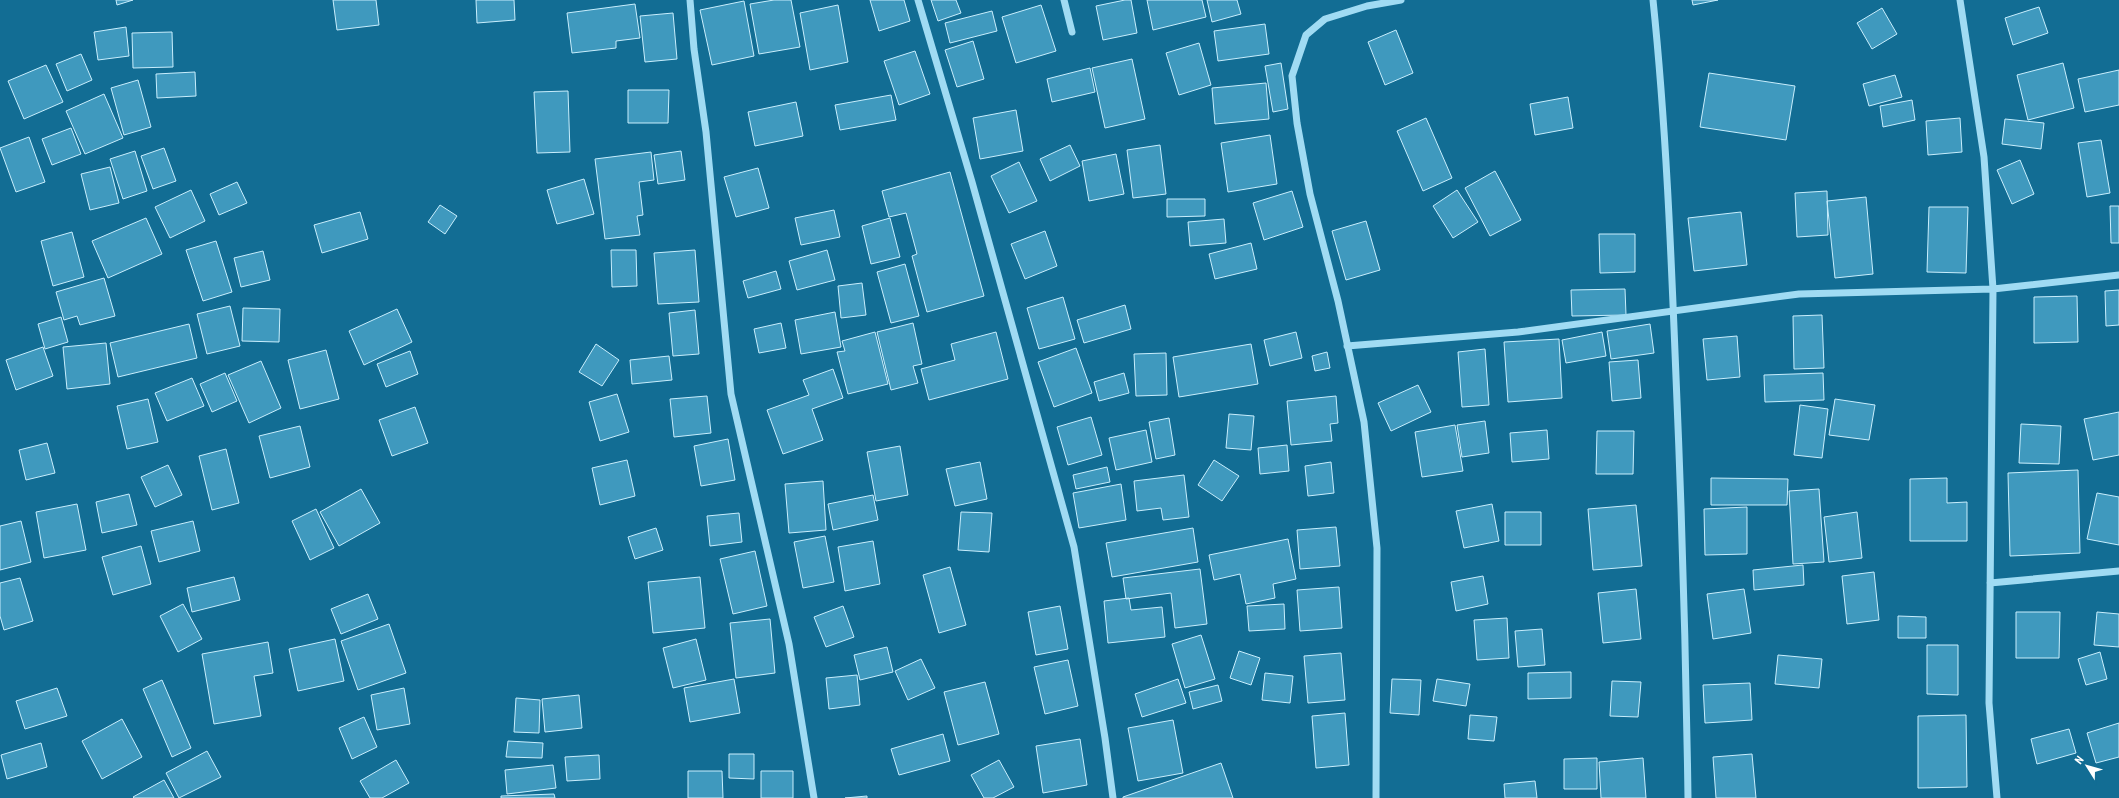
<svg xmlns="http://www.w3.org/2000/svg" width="2119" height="798" viewBox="0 0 2119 798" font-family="'Roboto Condensed',sans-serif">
  <rect width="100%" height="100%" fill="#126d94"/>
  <path fill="#3f99be" stroke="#c8eefd" d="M116 0H133L117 5Z
    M333 0H376L379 25 337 30Z
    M476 0H514L515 20 477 23Z
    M774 0H791L800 47 759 54 750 4Z
    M870 0H904L910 21 879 31Z
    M931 0H956L961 13 938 21Z
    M1125 0H1131L1137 33 1103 40 1096 6Z
    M1147 0H1202L1206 17 1153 30Z
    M1207 0H1237L1241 14 1212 22Z
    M1692 0H1718L1693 5Z
    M744 1 754 56 712 65 700 10Z
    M635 4 640 38 616 41V48L572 53 567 13Z
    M838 5 848 62 810 70 800 13Z
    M1041 5 1056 51 1016 63 1002 17Z
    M2039 7 2048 33 2013 45 2005 18Z
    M1882 8 1897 34 1872 49 1857 23Z
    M992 11 997 31 950 43 945 23Z
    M673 13 677 59 645 62 640 16Z
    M1265 24 1269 54 1218 61 1214 31Z
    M126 27 129 56 98 60 94 32Z
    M1396 30 1413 73 1385 85 1368 42Z
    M172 32 173 67 133 68 132 33Z
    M973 41 984 79 957 87 945 50Z
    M1199 43 1211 85 1179 95 1166 53Z
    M915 51 930 94 899 105 884 61Z
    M81 54 92 80 67 91 56 64Z
    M1132 59 1145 119 1105 128 1092 68Z
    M1281 63 1288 109 1273 112 1265 66Z
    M2063 63 2074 108 2028 120 2017 75Z
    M46 65 63 102 24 119 8 81Z
    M1090 68 1095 92 1052 102 1047 79Z
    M2119 70V105L2085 112 2078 79Z
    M195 72 196 96 157 98 156 74Z
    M1709 73 1795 86 1786 140 1700 127Z
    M1895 75 1902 97 1869 106 1863 84Z
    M138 80 151 127 124 135 111 88Z
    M1266 83 1269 119 1215 124 1212 88Z
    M628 90H669L668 123H628Z
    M568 91 570 152 537 153 534 92Z
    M104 94 123 138 85 154 66 111Z
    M891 95 896 120 840 130 835 105Z
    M1568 97 1573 128 1535 135 1530 104Z
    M1912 100 1915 120 1883 127 1880 106Z
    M796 102 803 136 755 146 748 112Z
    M1016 110 1023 151 980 159 973 118Z
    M1426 118 1452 178 1423 191 1397 131Z
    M1960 118 1962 152 1928 155 1926 121Z
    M2005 119 2044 123 2041 149 2002 144Z
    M71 128 81 154 52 165 42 139Z
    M1270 135 1277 184 1228 192 1221 143Z
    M29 137 45 182 16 192 0 148Z
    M2101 140 2110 193 2087 197 2078 143Z
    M1070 145 1080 166 1050 181 1040 159Z
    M1160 145 1166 194 1133 198 1127 150Z
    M164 148 176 181 153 189 141 156Z
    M135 151 147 191 123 199 110 159Z
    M681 151 685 180 658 184 654 155Z
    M651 152 654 180 639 182 643 215 637 216 640 235 605 239 595 159Z
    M1116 154 1124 194 1089 201 1082 161Z
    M2020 160 2034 194 2012 204 1997 170Z
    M1019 162 1037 201 1009 213 991 176Z
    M110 167 119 203 90 210 81 174Z
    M758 168 769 208 736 217 724 177Z
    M1495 171 1521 220 1490 236 1465 188Z
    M950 172 984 296 927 312 912 256 917 254 906 213 889 217 882 191Z
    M584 179 594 214 557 224 547 190Z
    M237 182 247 203 219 215 210 194Z
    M191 190 205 221 170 238 155 207Z
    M1457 190 1478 222 1453 238 1433 206Z
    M1292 191 1303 227 1264 240 1253 203Z
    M1827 191 1828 235 1797 237 1795 193Z
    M1866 197 1873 274 1835 278 1827 201Z
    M1167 199H1205V216L1167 217Z
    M440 205 457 216 445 234 428 222Z
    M2110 206H2119V243H2111Z
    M1929 207H1968L1966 273 1927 272Z
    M834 210 840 237 801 245 795 218Z
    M360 212 368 239 322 253 314 225Z
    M1741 212 1747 265 1694 271 1688 218Z
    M146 218 162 254 108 278 92 241Z
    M890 218 900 257 871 264 862 226Z
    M1224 219 1226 243 1190 246 1188 222Z
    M1366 221 1380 270 1346 280 1332 231Z
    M1045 231 1057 266 1025 279 1011 244Z
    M72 232 84 277 53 286 41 241Z
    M1599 234H1635V272L1600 273Z
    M216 241 232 292 203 301 186 250Z
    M1251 243 1257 269 1215 279 1209 254Z
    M611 250H636L637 286 612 287Z
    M695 250 699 302 658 304 654 253Z
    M827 250 835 280 797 290 789 261Z
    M263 251 270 280 241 287 234 258Z
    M905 264 919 316 891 323 877 272Z
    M776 271 781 289 748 298 743 281Z
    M104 278 115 316 80 325 77 316 64 320 56 292Z
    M862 283 866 315 841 318 838 286Z
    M1625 289 1626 315 1572 316 1571 290Z
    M2119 290V325L2106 326 2105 291Z
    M2077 296 2078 342 2034 343V297Z
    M1063 297 1075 339 1039 349 1027 308Z
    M1125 305 1131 329 1084 343 1077 320Z
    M230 306 240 346 207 354 197 314Z
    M243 308 280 309 279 342 242 341Z
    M397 309 412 342 364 365 349 331Z
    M695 310 699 354 673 356 669 313Z
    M835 312 841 347 801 354 795 320Z
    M1822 315 1824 368 1794 369 1793 316Z
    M61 317 68 342 45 349 38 324Z
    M781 323 786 348 759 353 754 329Z
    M913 323 922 364 913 366 918 383 891 390 877 332Z
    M189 324 197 358 118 377 110 343Z
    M1650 324 1654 353 1611 359 1607 331Z
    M875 332 888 384 848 394 837 352 845 351 842 341Z
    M996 332 1008 379 929 400 921 369 955 360 951 344Z
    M1296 332 1302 358 1270 366 1264 340Z
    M1602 332 1606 356 1566 363 1562 340Z
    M1737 336 1740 377 1707 380 1703 339Z
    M1559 339 1562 398 1508 402 1504 342Z
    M106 343 110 384 67 389 63 347Z
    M596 344 619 360 602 386 579 372Z
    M1251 344 1258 384 1179 397 1173 357Z
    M43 347 53 376 16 390 6 360Z
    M1076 348 1092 393 1054 407 1038 362Z
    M1485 349 1489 405 1462 407 1458 352Z
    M326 350 339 399 300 409 288 360Z
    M410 351 418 374 386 387 377 364Z
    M1327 352 1330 368 1315 371 1312 356Z
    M1166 353 1167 395 1136 396 1134 354Z
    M669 356 672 380 632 384 630 360Z
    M1638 360 1641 398 1612 401 1609 362Z
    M261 361 281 408 249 423 228 375Z
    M833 369 843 398 812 409 823 440 783 454 767 410 809 395 803 380Z
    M225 373 237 401 212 412 200 384Z
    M1124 373 1129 393 1099 401 1094 382Z
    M1823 373 1824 400 1765 402 1764 375Z
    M192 378 204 406 167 421 155 393Z
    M1418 385 1431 412 1391 431 1378 403Z
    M617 394 629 432 600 441 589 402Z
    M707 396 711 433 674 437 670 399Z
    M1336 396 1338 423 1330 424 1332 441 1291 445 1287 401Z
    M148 399 158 442 127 449 117 406Z
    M1835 399 1875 405 1869 440 1829 435Z
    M1800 405 1828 409 1822 458 1794 455Z
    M415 407 428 443 392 456 379 420Z
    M2119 412V455L2093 460 2084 419Z
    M1229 414 1254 416 1251 450 1226 448Z
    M1091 417 1102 455 1068 465 1057 427Z
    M1169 418 1175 455 1156 459 1149 422Z
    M1485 421 1489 453 1462 457 1457 425Z
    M2021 424 2061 426 2059 464 2019 463Z
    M1455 425 1463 471 1422 477 1415 432Z
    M300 426 310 467 270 478 259 436Z
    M1146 430 1152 462 1116 470 1109 438Z
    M1547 430 1549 459 1512 462 1510 433Z
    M1597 431H1634L1633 474H1596Z
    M728 439 735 480 701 486 694 446Z
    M47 443 55 473 26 480 19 450Z
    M1287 445 1289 471 1260 474 1258 448Z
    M900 446 908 495 876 501 867 452Z
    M226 449 239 503 212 510 199 456Z
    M627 460 635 496 600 505 592 468Z
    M1214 460 1239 476 1222 501 1198 485Z
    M980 462 987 499 955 506 946 469Z
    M1331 462 1334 493 1308 496 1305 466Z
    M168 465 182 495 155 507 141 477Z
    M1107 467 1110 482 1076 489 1073 475Z
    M2078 470 2080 553 2010 556 2008 473Z
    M1184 475 1189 517 1163 520 1161 508 1137 511 1134 481Z
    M1711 478 1788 479 1787 505H1711Z
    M1947 478V503L1967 502V541H1910V479Z
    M823 481 826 530 789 533 785 484Z
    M1121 484 1126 520 1079 528 1073 493Z
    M361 489 380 523 339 546 320 512Z
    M1819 489 1824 562 1793 564 1789 491Z
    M2097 493 2119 497V545L2087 539Z
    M129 494 137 525 102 533 96 502Z
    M873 495 878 520 833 530 828 504Z
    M77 504 86 550 44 558 36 512Z
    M1492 504 1499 541 1464 548 1456 511Z
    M1636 505 1642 566 1593 570 1588 509Z
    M1747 507V554L1705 555 1704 509Z
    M316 509 334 548 310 560 292 521Z
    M961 512 992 513 989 552 958 550Z
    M1505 512H1541V545H1505Z
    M1857 512 1862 558 1829 562 1824 517Z
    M739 513 742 542 710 546 707 516Z
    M21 521 31 562 0 570V526Z
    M193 521 200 551 159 562 151 531Z
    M1336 527 1340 566 1300 569 1297 530Z
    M656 528 663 550 635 559 628 537Z
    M1193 528 1198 562 1112 577 1106 543Z
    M825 536 834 582 803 588 794 542Z
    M1288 539 1296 579 1273 584 1275 598 1246 604 1240 574 1214 580 1209 555Z
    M873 541 880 584 845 591 838 547Z
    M141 546 151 584 113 595 102 557Z
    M755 551 767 606 733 614 720 559Z
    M1803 565 1804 585 1754 590 1753 570Z
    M950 567 966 625 939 633 923 575Z
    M1200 569 1207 624 1175 628 1171 593 1126 599 1123 578Z
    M1874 572 1879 620 1847 624 1842 576Z
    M1483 576 1488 604 1456 611 1451 582Z
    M234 577 240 600 192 612 187 588Z
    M700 577 705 628 653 633 648 582Z
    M20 578 33 621 4 630 0 616V583Z
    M1339 587 1342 628 1300 631 1297 590Z
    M1636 589 1641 639 1603 643 1598 593Z
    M1744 589 1751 633 1713 639 1707 594Z
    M368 594 378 619 341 634 331 609Z
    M1129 598 1131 610 1162 607 1165 637 1108 643 1104 601Z
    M183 604 202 639 178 652 160 616Z
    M1284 604 1285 629 1249 631 1247 606Z
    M843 606 854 637 826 647 814 617Z
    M1060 606 1068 649 1036 655 1028 612Z
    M2016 612H2060L2059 658H2016Z
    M2097 612 2119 614V647L2094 645Z
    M1898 616 1926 617V638H1898Z
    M1507 618 1509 658 1477 660 1474 620Z
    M770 619 775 673 736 678 730 623Z
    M389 624 406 673 358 690 341 641Z
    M1542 629 1545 665 1518 667 1515 631Z
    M1201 635 1215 679 1185 688 1172 644Z
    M335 639 344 681 298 691 289 649Z
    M696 639 706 680 673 688 663 648Z
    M268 642 273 673 254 676 261 716 214 724 202 654Z
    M1927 645H1958V695L1927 694Z
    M887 647 893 672 860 680 854 655Z
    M1239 651 1260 658 1251 685 1230 678Z
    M2100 652 2107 679 2086 685 2078 659Z
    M1341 653 1345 700 1308 703 1304 656Z
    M1778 655 1822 659 1819 688 1775 684Z
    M921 659 935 688 908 700 895 671Z
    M1068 660 1078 706 1045 714 1034 667Z
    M1571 672V698L1528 699V673Z
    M1265 673 1293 676 1290 703 1262 700Z
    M857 675 860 705 829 709 826 678Z
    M734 679 740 713 690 722 684 688Z
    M1178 679 1186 703 1142 717 1135 694Z
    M1392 679 1421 680 1419 715 1390 713Z
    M1437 679 1470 684 1466 706 1433 701Z
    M162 680 191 748 172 757 143 689Z
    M1612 681 1641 682 1638 717 1610 716Z
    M985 682 999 734 958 745 944 692Z
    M1750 683 1752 720 1705 723 1703 685Z
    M1218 685 1222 701 1193 709 1189 692Z
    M57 688 67 716 25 729 16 701Z
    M404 688 410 724 377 730 371 695Z
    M579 695 582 728 545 732 542 699Z
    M516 698 540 700 539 733 514 732Z
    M1345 713 1349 765 1316 768 1312 716Z
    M1470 715 1497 717 1494 741 1468 739Z
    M1966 715 1967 787 1918 788V716Z
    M364 717 377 747 352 759 339 728Z
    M122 719 142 757 102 779 82 741Z
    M1173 720 1183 773 1138 781 1128 728Z
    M2119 723V757L2096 763 2087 733Z
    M2069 729 2076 753 2037 764 2031 739Z
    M943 734 950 761 899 775 891 749Z
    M1080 739 1087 785 1043 793 1036 746Z
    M508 741 543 743 542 758 506 757Z
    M41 743 47 767 7 779 1 755Z
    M207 751 221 777 179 798 166 773Z
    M729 754H754V779L729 778Z
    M1752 754 1756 798H1716L1713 757Z
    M599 755 600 779 567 781 565 757Z
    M1597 758V789H1564V759Z
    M1643 758 1646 798H1601L1599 762Z
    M396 760 409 783 382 798H370L360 781Z
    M999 760 1014 787 993 798H984L971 775Z
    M1221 763 1233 798H1123V797Z
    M553 765 556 788 507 794 505 770Z
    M688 771H722L723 798H688Z
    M761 771H793V798H761Z
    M164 780 174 798H134L133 797Z
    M1535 781 1537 798H1505L1504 784Z
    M554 794 555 798H501V796Z
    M867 796V798H845Z"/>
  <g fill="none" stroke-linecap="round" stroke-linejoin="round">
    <path stroke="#a0dbf3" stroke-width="7" d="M690 0 694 49 706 132 731 394 789 644 814 798
      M918 0 972 182 1074 547 1105 738 1113 798
      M1064 0 1072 32
      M1653 0C1666 125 1671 251 1676 377 1682 517 1686 657 1688 798
      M1960 0 1984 157 1993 289 1989 703 1997 798
      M1347 346 1518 332 1799 294 1993 289 2119 275
      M1990 583 2119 571
      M1376 798 1377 548 1364 422 1338 301 1310 194 1297 123 1292 76 1306 35 1325 19 1367 6 1401 0"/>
  </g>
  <g transform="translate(2087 766) rotate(307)" stroke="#126d94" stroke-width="3" paint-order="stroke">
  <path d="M0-3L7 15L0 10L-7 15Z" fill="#ffffff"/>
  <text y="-6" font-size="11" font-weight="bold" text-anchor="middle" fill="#ffffff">N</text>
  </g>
</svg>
